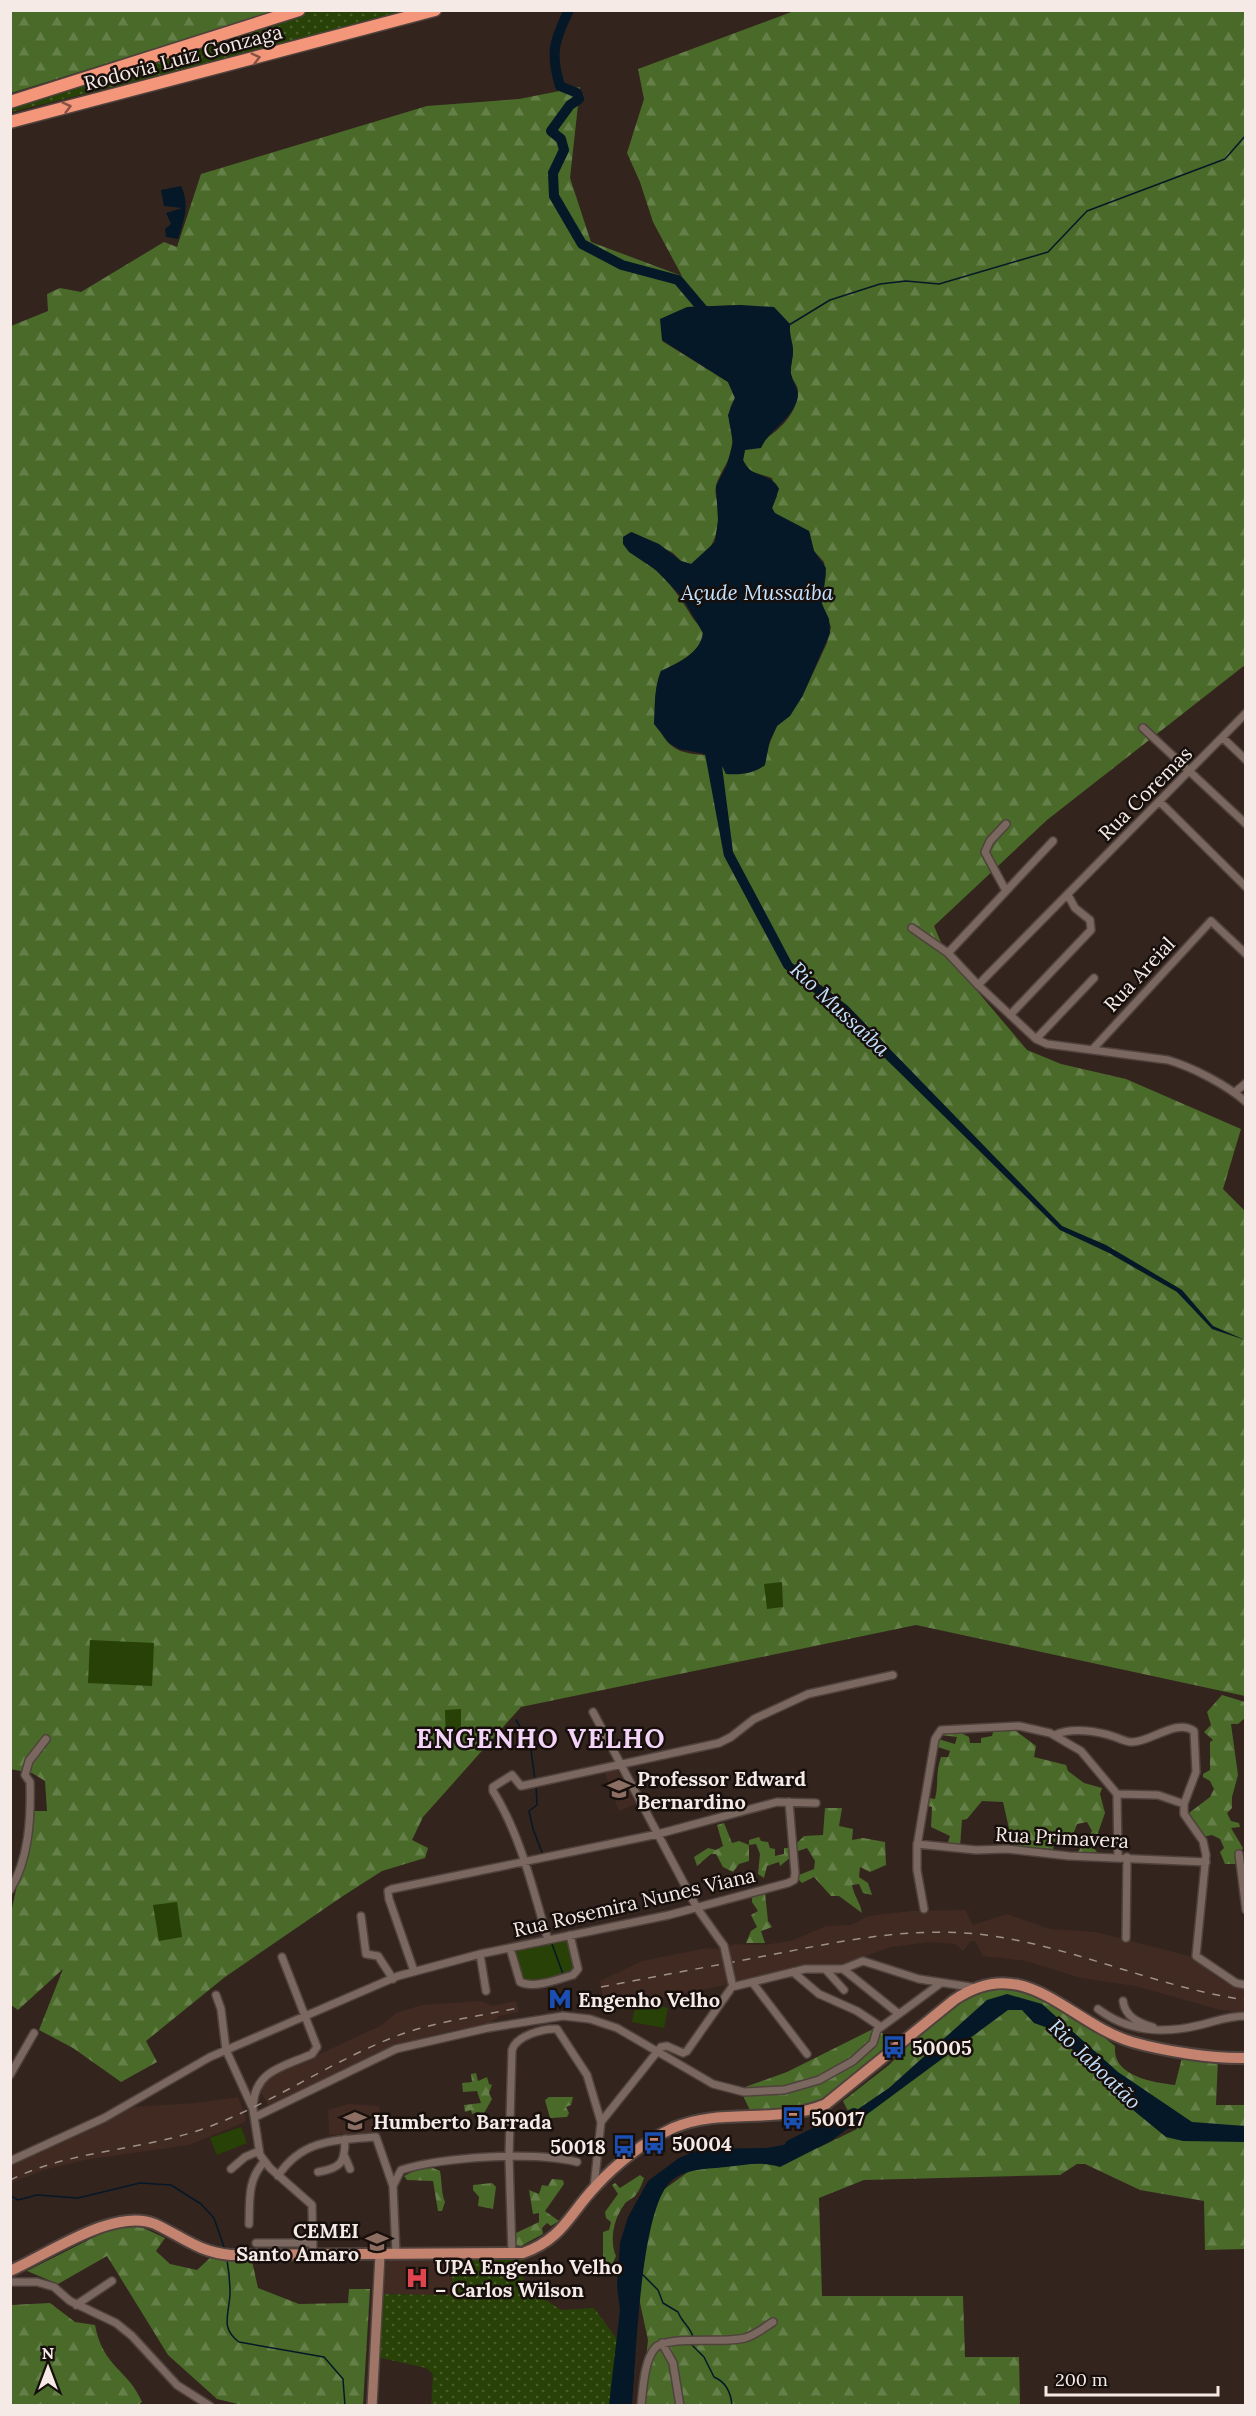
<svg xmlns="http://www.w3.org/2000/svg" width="1256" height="2416" viewBox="0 0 1256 2416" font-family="Lora,serif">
  <defs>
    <pattern id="grass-dots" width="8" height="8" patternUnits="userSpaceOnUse" patternTransform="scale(1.5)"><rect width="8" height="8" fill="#284106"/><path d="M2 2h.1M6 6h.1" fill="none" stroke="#485d2a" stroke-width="1.8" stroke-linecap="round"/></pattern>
    <pattern id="forest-firs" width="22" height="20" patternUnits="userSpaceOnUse" patternTransform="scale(1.5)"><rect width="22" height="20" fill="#4a6a29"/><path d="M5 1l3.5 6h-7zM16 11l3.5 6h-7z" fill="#657f48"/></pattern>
  </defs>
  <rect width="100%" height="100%" fill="#34241e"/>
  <path fill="#402a21" d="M616 1768 636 1804 619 1811 605 1773Z
    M965 1910 973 1925 1007 1914 1050 1929 1096 1932 1189 1956 1224 1982 1245 1988V2014L1217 2009 1135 1986 1081 1978 1026 1961 983 1956 975 1941H971L963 1951 955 1944 930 1942 891 1947 837 1966 778 1974 667 1997 604 2000 600 1981 642 1961 707 1948 722 1949 735 1944 762 1945 791 1941 826 1926 851 1925 868 1916 910 1911Z
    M482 2001 492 2006 516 2001 519 2012 499 2016 491 2023 441 2033 391 2047 268 2105 259 2089 270 2077 382 2025 396 2013 422 2005Z
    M238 2097 246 2117 245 2122 189 2145 85 2160 44 2170 11 2183V2165L88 2131 133 2107 195 2103Z
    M349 2104 379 2106 383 2132 329 2135 328 2110Z
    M451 2258 452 2295 381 2294 384 2265 390 2259Z"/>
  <path fill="url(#grass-dots)" d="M292 11H410C277 47 144 79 11 112L10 95 188 39Z
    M452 2257 523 2258 524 2286 561 2310 594 2308 631 2358 618 2405 431 2406 433 2374 426 2368 377 2357 381 2294 452 2295Z"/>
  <path fill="url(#forest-firs)" fill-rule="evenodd" d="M11 10H276V11L11 93Z
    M794 11H1245V665L1047 820 934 926 946 954 1027 1050 1061 1064 1126 1079 1241 1129 1223 1189 1246 1212 1245 1696 916 1625 521 1707 423 1817 412 1840 428 1848 425 1858 382 1871 343 1896 225 1977 146 2041 157 2062 121 2082 73 2048 39 2030 63 1969 18 2010 11 2005V1913L33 1811H47L45 1781 32 1773 10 1769 11 326 48 311 47 294 60 288 81 292 164 242 177 247 201 174 427 106 519 99 580 87 570 178 591 242 682 276 653 222 640 182 627 153 644 99 638 69ZM741 305 790 324C789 336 793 342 793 351 793 358 790 367 791 374 792 380 798 385 798 391 798 419 768 440 745 450L743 460 750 471 772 478 777 496 772 508 775 514 809 531 814 551 824 562 826 574 822 604 831 627 827 643 802 697 777 726 768 747 727 774C716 749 705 758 684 752 651 742 651 697 661 671 677 663 701 653 703 633 700 625 696 623 692 617 677 592 663 572 637 557L632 532 673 553 681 561 691 564C713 554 720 531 718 509 718 502 714 493 716 486 720 471 732 460 732 443 733 425 723 417 735 398L728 382 662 341 687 307Z
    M1222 1695 1245 1702V1718L1238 1724H1231L1238 1775 1232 1797V1808L1227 1813 1231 1821 1239 1823 1240 1827 1231 1828 1243 1848 1235 1864H1225L1220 1852 1224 1848 1220 1839 1212 1835 1203 1837 1189 1813 1210 1797 1214 1789 1210 1781 1203 1777V1774L1210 1770V1742L1213 1740 1204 1732 1211 1725 1207 1712Z
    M1012 1728 1036 1746 1034 1757 1066 1765 1068 1771 1084 1783 1102 1788 1100 1794 1105 1813 1093 1847 1097 1852H1078L1092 1831 1087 1822 1077 1824C1072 1838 1069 1845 1054 1845L1053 1849 1013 1846 1003 1802 982 1801 967 1819 962 1820 960 1846 947 1845 950 1836 931 1827 932 1807 925 1805 924 1797 935 1799C939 1783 935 1775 941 1757H948L950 1751 935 1746 938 1739 955 1744 957 1737 940 1735 959 1732 969 1737 970 1743H981V1738L992 1736 994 1729Z
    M825 1808H842L839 1826 853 1829 852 1840 863 1838 885 1842 886 1865 870 1872 860 1867 859 1877 868 1883 872 1895 863 1893 859 1884 852 1885C854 1896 860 1902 862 1913L839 1896H831L814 1877 802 1883 799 1880V1875L814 1869 815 1861 807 1848 795 1852 794 1846 804 1836 823 1835Z
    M724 1823 732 1843 739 1841 749 1845V1840L759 1837 761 1841 768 1842 770 1848 775 1849V1856L784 1854V1848H789L791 1857 780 1866 779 1862 767 1866 764 1878 758 1874 760 1854 756 1844 749 1845V1861L739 1864 733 1872 723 1867 716 1854H711L697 1866 694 1857 708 1848 716 1850 723 1846 717 1825Z
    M765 1893 768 1921 772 1927 761 1931 765 1943H746L751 1931 757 1927 751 1915 758 1911 752 1902V1897Z
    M1019 1986 1091 2027 1115 2046C1112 2076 1152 2082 1175 2085L1183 2054 1218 2059 1216 2105H1245V2249L1205 2250 1204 2201 1140 2190 1085 2164H1077L1060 2175 864 2180 819 2198 822 2296H963L965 2357H1019L1020 2405H641L648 2340 633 2270 655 2196 692 2169 771 2162 820 2147 857 2129 843 2101 889 2065 918 2036 981 1988Z
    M875 2028 892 2040C883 2058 826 2100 807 2106 789 2111 768 2110 750 2110L744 2098 745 2087 787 2072Z
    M476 2073 478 2081 487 2077 489 2084 492 2085 489 2093 492 2099 483 2115 478 2112 472 2114 471 2110 465 2112 464 2105 481 2103 477 2091 463 2092 462 2083 472 2082 471 2074Z
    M549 2097H573L571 2105 566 2107 569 2113 567 2117 550 2118 545 2100Z
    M433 2168 440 2171C442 2181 441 2193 445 2202L442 2211H438L433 2181 407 2180 404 2176 418 2169Z
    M640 2175 644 2178C642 2184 639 2191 635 2196 632 2199 626 2201 624 2205 614 2218 609 2241 616 2256L612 2265 615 2270 603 2271V2232L609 2230 611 2222 606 2218 605 2212 618 2194 612 2185 615 2183 620 2188Z
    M552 2179 563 2180 564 2184 545 2211 559 2221 551 2226 547 2223 542 2228 543 2234 521 2246 515 2245 516 2233 539 2222V2213L533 2214 529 2190 539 2194 542 2185 548 2186Z
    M492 2183 496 2187 493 2209 478 2206 479 2197 473 2190V2185Z
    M137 2225 165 2238 156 2251 170 2264 197 2270 210 2258 252 2261 258 2288 299 2304 348 2303 349 2289H370L363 2405H242L217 2399 168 2355 107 2256 58 2284 27 2271 114 2227Z
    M50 2303 75 2322 95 2325C103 2368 128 2369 142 2402L138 2405H11V2305Z"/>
  <path fill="#284106" d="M782 1582 783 1607 767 1609 764 1584Z
    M90 1640 154 1643 152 1686 88 1683Z
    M461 1709V1743H446L445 1710Z
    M177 1902 182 1937 159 1941 153 1905Z
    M570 1939 575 1973 523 1983 520 1979 515 1950Z
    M636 2001 668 2008 664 2028 632 2022Z
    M241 2127 247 2143 217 2155 210 2138Z"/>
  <path fill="#051827" d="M181 186C190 204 184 221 178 239L166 237 165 229 171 224 166 213 182 208 164 206 161 190Z
    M741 305 774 307 790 324C789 337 793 342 793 351 793 359 790 367 791 374 794 387 802 392 795 405 787 422 768 432 761 448L745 450 743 460C750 479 772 472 779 489L772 508 775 513 809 531 814 551 826 568 822 604 829 619 830 633 802 697 790 716 777 726 770 740 765 765C754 774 740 775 726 774L722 766 733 852 792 963 848 1006 1062 1226 1106 1245 1182 1290 1213 1326 1245 1340 1212 1329 1177 1292 1109 1253 1060 1230 841 1015 784 968 724 856 705 754 679 749 669 743 654 724C655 706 654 688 661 671 677 664 701 653 703 633L682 597 656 570 629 552 623 544V537L631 532 659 544 681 561 691 564 715 542 718 520 716 486 727 465 733 442 728 415 735 398 728 382 662 340 660 319 687 307Z
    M1007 1994 1042 2004 1118 2072 1192 2122 1245 2126V2142L1183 2141 1166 2137 1133 2110 1089 2064 1048 2028 1034 2023 1022 2010H1008L831 2141 780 2167C762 2161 745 2165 726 2167 708 2169 685 2168 670 2182 640 2212 636 2360 632 2405H609L620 2310 617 2286 620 2243 628 2217 648 2181 679 2158 701 2149 767 2148 814 2139 889 2088 987 2000Z"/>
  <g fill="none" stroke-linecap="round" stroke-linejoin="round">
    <path stroke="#051827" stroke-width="1.5" d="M789 325 830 300 880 284 906 281 939 284 1048 252 1087 211 1225 159 1246 135
      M516 1720 530 1743 535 1780
      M536 1785 537 1805 529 1811 533 1829 543 1855
      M552 1944 563 1974
      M11 2196 18 2200 37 2195 78 2198 140 2183 171 2185 201 2204 214 2218 225 2250
      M227 2260C229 2271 230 2283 230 2294 229 2315 220 2328 239 2342L324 2357 343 2379 345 2406
      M642 2274 658 2290 663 2303 678 2312C682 2323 690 2326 693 2337
      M692 2345 704 2357 714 2377C726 2382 731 2392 732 2406"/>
    <path stroke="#051827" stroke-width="10" d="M569 10C554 41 550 53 560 86L577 93 579 99 570 105 551 131 561 139 564 150 553 173 554 196 582 244 622 265 678 280 711 319
      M790 2145 854 2113"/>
    <g stroke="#4f423d" stroke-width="10">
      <path id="street" d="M1143 728 1246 824
        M1223 738 1246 760
        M1159 801 1246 887
        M1006 891 985 852 990 841 1006 824
        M912 928 948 953 978 985 1036 1039 1047 1044 1168 1060C1192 1067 1227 1085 1246 1102
        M948 953 1053 841
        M978 985 1246 713
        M1010 1015 1091 930 1090 920 1075 908 1068 895
        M1036 1039 1094 978
        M1092 1050 1211 921 1246 954
        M1235 1092 1246 1083
        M593 1712 697 1908 724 1946
        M1055 1735C1071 1727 1098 1731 1115 1737 1121 1739 1126 1742 1132 1742 1151 1742 1177 1718 1194 1731L1196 1772 1184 1804V1814L1203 1841 1206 1855 1196 1956 1236 1983 1246 1985
        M1117 1794 1158 1795 1184 1804
        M917 1844 976 1850 1007 1849 1069 1856 1206 1862
        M1239 1854 1246 1910
        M10 1890C29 1859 31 1818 30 1782L25 1775 29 1761 46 1739
        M924 1909 917 1870V1846L935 1739 941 1730 1019 1726 1050 1733 1081 1751 1117 1794 1118 1857
        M361 1916 366 1954 378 1956 393 1979
        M1126 1938 1127 1857
        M548 1940C533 1890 521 1836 493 1791V1787L512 1775 521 1786 719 1743 731 1737 754 1719 808 1694 893 1675
        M510 1948 520 1982C534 1989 559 1979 573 1975L578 1969 570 1935
        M480 1954 486 1991
        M843 1969 899 2014 941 1983
        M826 1970 844 1990
        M414 1971 389 1899 388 1891 392 1889 658 1834 777 1802 816 1803
        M793 1972 819 1994 857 2011 881 2027
        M752 1982 807 2054
        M732 1987 805 1969H843L863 1961 919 1979 977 1988
        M216 1995 221 2009 226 2050 253 2109 260 2155 270 2168 312 2205 313 2255
        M1123 2001C1125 2017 1139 2023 1153 2027
        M1098 2009C1128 2032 1164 2034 1200 2025 1216 2021 1228 2016 1246 2016
        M10 2075 34 2033
        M253 2106C255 2070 283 2067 312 2054L317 2047 282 1957
        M255 2117 396 2049 488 2028 563 2016 590 2019 617 2028 713 2084 744 2092 784 2090 819 2080 853 2061 873 2043 877 2030 899 2014
        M601 2122 661 2047 667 2046 683 2053 687 2051 732 1987
        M345 2157 350 2169
        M10 2161 104 2118 210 2057 398 1976 480 1954 669 1915 788 1883 794 1880 795 1873 789 1802
        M231 2169 245 2157 259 2151
        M318 2172C342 2168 345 2162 345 2139
        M278 2176C302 2139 336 2140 376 2137L393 2186 396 2254
        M393 2186 401 2170C443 2157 534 2151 577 2162
        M249 2224C250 2201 247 2180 264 2162
        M256 2243H313
        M512 2254 509 2157 512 2050C516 2036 543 2028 557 2029L587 2075 601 2122 594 2187
        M10 2282H37L54 2287 70 2301 116 2323 132 2336 177 2385 210 2406
        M76 2305 112 2281
        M662 2343 673 2363 680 2406
        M641 2406C643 2388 644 2361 655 2348 667 2335 723 2344 745 2338 755 2335 764 2328 773 2322"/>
    </g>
    <g stroke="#4f423d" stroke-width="12">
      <path id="secondary" d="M372 2406 380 2255"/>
    </g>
    <g stroke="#4f423d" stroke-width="14">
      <path id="primary" d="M10 2271C49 2254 114 2207 155 2224 183 2237 198 2252 231 2255L523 2253C563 2239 569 2214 596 2186 616 2164 645 2141 673 2128 721 2107 777 2125 826 2104L954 2000C1025 1951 1067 2022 1132 2042 1164 2051 1213 2059 1246 2058"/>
    </g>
    <g stroke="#4f423d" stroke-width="15">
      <path id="highway" d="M10 102 299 10
        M10 122 435 10"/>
    </g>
    <use href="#street" stroke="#7a675f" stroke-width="7"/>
    <use href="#secondary" stroke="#9f7567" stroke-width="9"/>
    <use href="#primary" stroke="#c3836f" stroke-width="10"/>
    <use href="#highway" stroke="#f4967a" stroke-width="12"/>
    <path stroke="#9d8f8a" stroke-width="1.5" stroke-dasharray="8 8" stroke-linecap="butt" d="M601 1987C659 1976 717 1965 775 1954 842 1941 908 1927 977 1934 1069 1944 1154 1987 1246 2000
      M10 2180C71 2150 137 2151 200 2130 266 2107 325 2065 389 2039 430 2022 475 2017 518 2008"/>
    <g stroke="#4f423d" stroke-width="10" stroke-linecap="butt">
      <path id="street-bridge" d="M724 1946 732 1983"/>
    </g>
    <use href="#street-bridge" stroke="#7a675f" stroke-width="7"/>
  </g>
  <defs><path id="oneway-chevron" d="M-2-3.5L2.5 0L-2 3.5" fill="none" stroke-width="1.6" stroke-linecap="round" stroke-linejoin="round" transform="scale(1.5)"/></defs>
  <g stroke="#865243">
    <use href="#oneway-chevron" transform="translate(256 58) rotate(-15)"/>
    <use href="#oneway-chevron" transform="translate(67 107) rotate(-15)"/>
  </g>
  <defs>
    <g id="school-bare" transform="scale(1.8)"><path d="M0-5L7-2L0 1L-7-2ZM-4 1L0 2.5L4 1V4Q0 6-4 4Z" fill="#8d6e63" stroke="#170f0c" stroke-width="2.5" paint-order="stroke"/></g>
    <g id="metro-bare" transform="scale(1.8)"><path d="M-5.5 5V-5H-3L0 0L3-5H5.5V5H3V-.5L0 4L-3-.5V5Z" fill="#1a4fb4" stroke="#170f0c" stroke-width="2.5" paint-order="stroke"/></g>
    <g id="bus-bare" transform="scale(1.8)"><path d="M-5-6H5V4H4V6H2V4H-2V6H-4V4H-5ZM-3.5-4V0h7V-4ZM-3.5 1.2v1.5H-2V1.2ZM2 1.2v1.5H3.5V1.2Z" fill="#1a4fb4" stroke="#170f0c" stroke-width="2.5" paint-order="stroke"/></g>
    <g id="hospital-bare" transform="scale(1.8)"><path d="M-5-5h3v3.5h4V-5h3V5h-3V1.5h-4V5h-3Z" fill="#e0444e" stroke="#170f0c" stroke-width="2.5" paint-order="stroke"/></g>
  </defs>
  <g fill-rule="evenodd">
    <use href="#school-bare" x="619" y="1789"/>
    <use href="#metro-bare" x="560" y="1999"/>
    <use href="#bus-bare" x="894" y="2047"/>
    <use href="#bus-bare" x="793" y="2118"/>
    <use href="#school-bare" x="355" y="2121"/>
    <use href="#bus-bare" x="654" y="2143"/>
    <use href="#bus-bare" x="624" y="2146"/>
    <use href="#school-bare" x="377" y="2242"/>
    <use href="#hospital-bare" x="417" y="2278"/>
  </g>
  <g text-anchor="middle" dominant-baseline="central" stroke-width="5" stroke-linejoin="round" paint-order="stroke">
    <g font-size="20" fill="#f5eae5" stroke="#170f0c">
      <text transform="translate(183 57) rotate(-15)">Rodovia Luiz Gonzaga</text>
      <text transform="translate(1145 793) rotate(-45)">Rua Coremas</text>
      <text transform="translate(1139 974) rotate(-47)">Rua Areial</text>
      <text transform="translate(1062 1837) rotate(3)">Rua Primavera</text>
      <text transform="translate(634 1902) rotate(-13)">Rua Rosemira Nunes Viana</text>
    </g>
    <g font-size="20" font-weight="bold" fill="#f5eae5" stroke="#170f0c" text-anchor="start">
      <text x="637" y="1778">Professor Edward<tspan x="637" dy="23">Bernardino</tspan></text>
      <text x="578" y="1999">Engenho Velho</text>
      <text x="912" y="2047">50005</text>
      <text x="811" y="2118">50017</text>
      <text x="373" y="2121">Humberto Barrada</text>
      <text x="672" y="2143">50004</text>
      <text x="606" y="2146" text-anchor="end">50018</text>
      <text x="359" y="2230" text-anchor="end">CEMEI<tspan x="359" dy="23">Santo Amaro</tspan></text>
      <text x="435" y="2266">UPA Engenho Velho<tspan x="435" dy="23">– Carlos Wilson</tspan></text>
    </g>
    <g font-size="21" font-style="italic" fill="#c2e2ff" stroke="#170f0c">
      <text x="757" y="592">Açude Mussaíba</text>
      <text transform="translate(840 1009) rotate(43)">Rio Mussaíba</text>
      <text transform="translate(1095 2064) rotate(44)">Rio Jaboatão</text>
    </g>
    <g font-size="26" font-weight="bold" letter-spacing="1.5" fill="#f3d3f7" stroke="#170f0c">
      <text x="541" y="1738">ENGENHO VELHO</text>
    </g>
  </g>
  <rect width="1256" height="2416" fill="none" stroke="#f5eae5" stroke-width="24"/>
  <g transform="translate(48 2368)" stroke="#170f0c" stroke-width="4.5" paint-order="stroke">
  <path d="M0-4.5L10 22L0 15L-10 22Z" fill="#f5eae5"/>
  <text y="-9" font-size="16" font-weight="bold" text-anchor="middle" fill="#f5eae5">N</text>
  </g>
  <path d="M1046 2386v9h172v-9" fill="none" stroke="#f5eae5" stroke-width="3"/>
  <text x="1055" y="2386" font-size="18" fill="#f5eae5" stroke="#170f0c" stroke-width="4.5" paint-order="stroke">200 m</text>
</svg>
